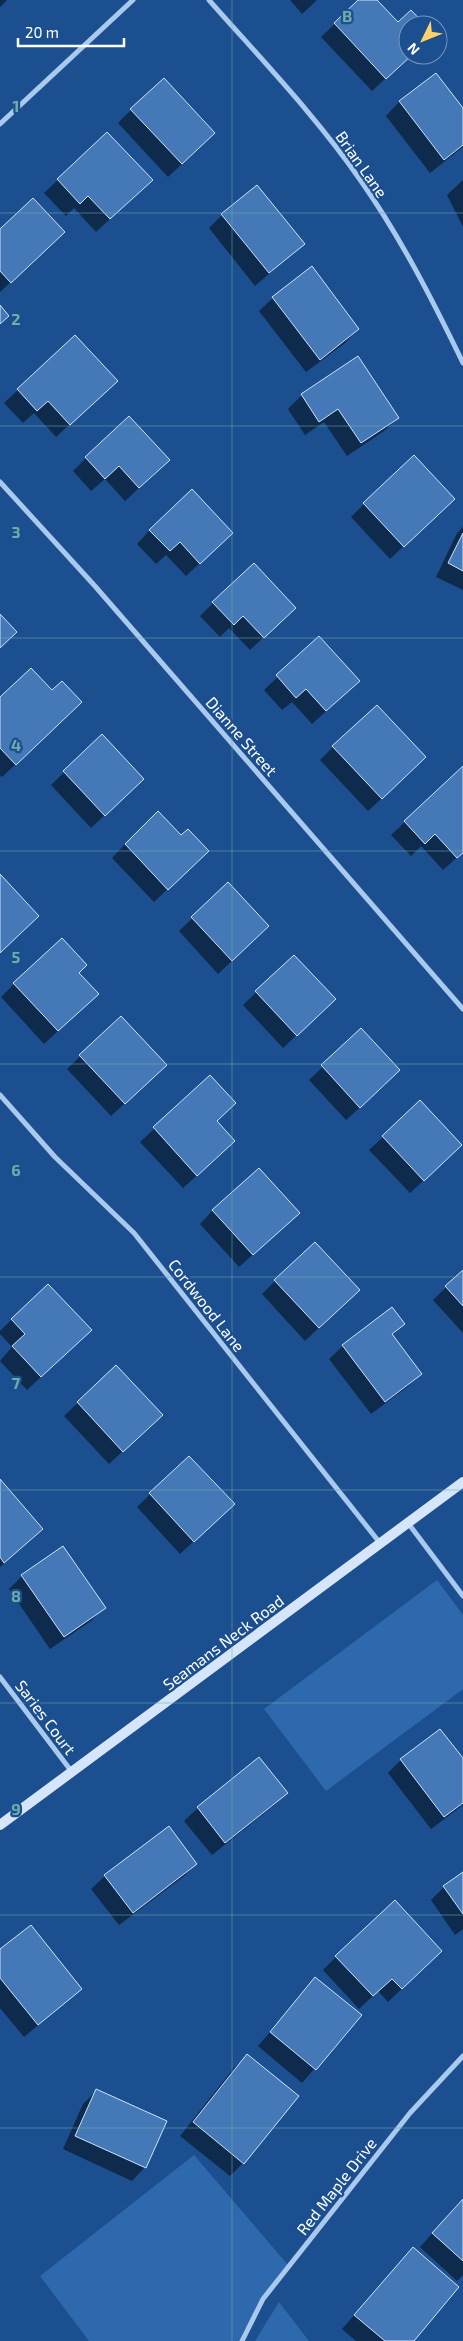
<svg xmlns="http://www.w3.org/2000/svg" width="463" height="2341" viewBox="0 0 463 2341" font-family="'Exo 2',sans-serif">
  <rect width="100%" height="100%" fill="#1b4f8f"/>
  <path fill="#2e69ad" d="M437 1580 463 1615V1689L326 1791 264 1709Z
    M194 2155 288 2265 243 2332 240 2341H89L40 2276Z
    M279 2302 309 2341H255Z"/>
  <path fill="#0007" d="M0 0H7L0 7Z
    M290 0H317L302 14Z
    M360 0H375L398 24 424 25H408V55H411L372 91 321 37Z
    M436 74 463 110V147L430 173 386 116 399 102Z
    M131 110 200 147 168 177 118 123Z
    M107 134 138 193 96 232 74 208 66 216 44 193Z
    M463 180V227L447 195Z
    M222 215 303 244 255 286 209 228Z
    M0 231 50 245 0 292Z
    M273 298 358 329 345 343 306 372 259 311Z
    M75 337 103 394 56 437 34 413 23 423 4 403Z
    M358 358 398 418 384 431 347 456 324 422 305 435 288 409 302 395Z
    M86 458 155 473 125 501 105 479 91 491 73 471Z
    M364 504 440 512 390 559 351 517Z
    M463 527V590L436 577 457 533Z
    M150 530 218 546 186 576 166 555 156 564 137 544Z
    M213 603 281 621 250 650 229 628 220 637 200 616Z
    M319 638 345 694 312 724 292 702 282 710 264 690Z
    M0 699 67 716 2 777 0 775Z
    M102 736 129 792 91 828 51 785Z
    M333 747 411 771 368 811 320 760Z
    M463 768V852L443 870 421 846 411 856 391 835Z
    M125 844 194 864 154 902 112 858Z
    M228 884 254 940 218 974 179 931Z
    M294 956 321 1012 283 1048 243 1005Z
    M78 973 84 1007 44 1044 1 997 14 984Z
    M121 1017 152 1078 111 1116 67 1069Z
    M361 1030 386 1084 346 1120 309 1080Z
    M210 1077 220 1155 183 1188 140 1142Z
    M383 1137 447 1159 410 1193 369 1150Z
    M213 1210 285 1226 239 1267 200 1224Z
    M463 1271V1333L433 1300Z
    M275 1281 345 1303 305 1341 262 1294Z
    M12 1319 77 1343 27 1390 0 1361 12 1347 0 1334V1331Z
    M403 1324 391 1336 420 1374 407 1387 371 1414 329 1359 343 1346Z
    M116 1367 148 1428 109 1464 64 1416Z
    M189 1457 220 1517 180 1554 137 1507Z
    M0 1481 42 1529 0 1567Z
    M22 1576 104 1607 91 1621 50 1649 9 1589Z
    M401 1760H463V1805L431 1829 388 1773Z
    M286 1793 273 1806 212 1855 184 1821 198 1808Z
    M169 1828 196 1864 183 1877 119 1925 91 1889 105 1876Z
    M463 1873V1929L455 1935 431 1900 444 1887Z
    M0 1951 81 1989 24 2037 0 2008Z
    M336 1957 427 1964 388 2002 378 1991 359 2009 323 1970Z
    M315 1979 360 2016 302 2083 258 2046Z
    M247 2056 243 2163 230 2176 180 2136 233 2069Z
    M96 2091 145 2167 132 2181 63 2149 83 2104Z
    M463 2199V2275L457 2281 420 2247Z
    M413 2249 412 2341H356L342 2329Z"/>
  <path fill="#4478b7" stroke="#cfe3fa" d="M358 0H377L398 22 411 10 425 25H408V55H412L386 79 334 23Z
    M436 73 463 108V145L444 160 399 101Z
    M164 78 215 133 182 164 130 109Z
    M107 132 153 180 110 219 88 196 80 204 57 179Z
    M257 185 305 244 269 273 221 214Z
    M33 198 65 232 11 283 0 271V229Z
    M312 266 359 329 320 360 272 297Z
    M0 305 9 316 0 324Z
    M75 335 118 381 70 425 48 401 37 411 17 389Z
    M358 356 399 418 361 443 338 409 319 422 301 394Z
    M129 416 170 460 139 488 119 466 105 479 85 457Z
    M414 455 455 499 404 547 363 503Z
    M192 489 233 533 200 564 180 542 170 551 149 530Z
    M463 533V571L448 563Z
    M254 563 296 608 264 638 243 616 234 625 212 602Z
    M0 614 17 632 0 648Z
    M319 636 360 681 326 711 306 689 296 698 276 675Z
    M31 668 52 690 62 681 82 702 16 765 0 748V697Z
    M377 705 426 757 382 799 332 746Z
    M102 734 144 779 105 816 63 771Z
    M463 766V853L457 858 435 834 425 844 404 821Z
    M158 811 181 835 188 829 209 851 168 890 125 844Z
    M0 874 39 916 0 953Z
    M228 882 269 926 232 961 191 917Z
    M62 938 87 965 79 973 99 994 58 1031 13 983Z
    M294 955 336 999 297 1036 255 991Z
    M121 1016 167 1065 125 1104 79 1055Z
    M361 1028 400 1070 360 1108 321 1065Z
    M210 1075 236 1103 217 1121 235 1141 197 1176 153 1127Z
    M420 1100 462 1145 424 1181 382 1136Z
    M259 1168 300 1213 253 1255 212 1210Z
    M315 1242 360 1290 319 1328 274 1280Z
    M463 1270V1306L445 1286Z
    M48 1284 92 1330 41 1377 12 1346 25 1334 11 1319Z
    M392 1307 405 1324 392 1334 422 1374 385 1402 342 1345Z
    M116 1365 163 1415 123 1452 77 1402Z
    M189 1456 235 1504 194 1542 149 1493Z
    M0 1479 43 1529 4 1563 0 1557Z
    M63 1546 106 1608 64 1637 21 1575Z
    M440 1729 463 1758V1803L444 1817 400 1759Z
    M259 1757 288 1793 225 1843 197 1807Z
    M169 1826 197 1864 133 1913 104 1875Z
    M463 1872V1914L443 1886Z
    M395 1900 442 1951 402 1989 392 1979 373 1996 335 1956Z
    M31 1925 82 1989 38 2025 0 1978V1949Z
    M315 1977 362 2015 316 2070 270 2032Z
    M247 2054 299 2096 244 2164 193 2122Z
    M96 2089 167 2121 146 2168 75 2136Z
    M463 2199V2261L432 2233Z
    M413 2247 459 2287 414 2341H385L354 2315Z"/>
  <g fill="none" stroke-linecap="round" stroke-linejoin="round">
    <path stroke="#a9c9ee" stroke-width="5" d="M209 0C261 59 316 116 361 181 401 238 433 301 463 363
      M0 124 133 0
      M0 482 94 585 463 1009
      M0 1095 55 1157 134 1233 380 1543
      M408 1523 463 1596
      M0 1677 72 1772
      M242 2341 263 2299 410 2113 463 2056"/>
    <path stroke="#d6e6fa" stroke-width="10" d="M0 1825 463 1482"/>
  </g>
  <path fill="none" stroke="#6fada8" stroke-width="1" stroke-opacity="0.55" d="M232 0V2341M0 213H463M0 426H463M0 638H463M0 851H463M0 1064H463M0 1277H463M0 1490H463M0 1703H463M0 1915H463M0 2128H463"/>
  <g text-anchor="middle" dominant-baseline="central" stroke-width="4.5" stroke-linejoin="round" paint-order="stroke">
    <g font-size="16" fill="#fff" stroke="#1b4f8f">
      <text transform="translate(362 164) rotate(55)">Brian Lane</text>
      <text transform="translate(242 736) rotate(49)">Dianne Street</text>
      <text transform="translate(207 1305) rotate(52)">Cordwood Lane</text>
      <text transform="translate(223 1642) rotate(-37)">Seamans Neck Road</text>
      <text transform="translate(46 1717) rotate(53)">Saries Court</text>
      <text transform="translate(336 2186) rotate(-52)">Red Maple Drive</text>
    </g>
  </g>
  <g font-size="16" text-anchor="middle" font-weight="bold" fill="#6fada8" stroke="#1b4f8f" stroke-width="4.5" stroke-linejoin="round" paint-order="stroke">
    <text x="347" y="22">B</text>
    <text x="16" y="112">1</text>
    <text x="16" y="325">2</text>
    <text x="16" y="538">3</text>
    <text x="16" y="751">4</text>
    <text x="16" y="963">5</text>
    <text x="16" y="1176">6</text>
    <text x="16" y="1389">7</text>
    <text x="16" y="1602">8</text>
    <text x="16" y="1815">9</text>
  </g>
  <g transform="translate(423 40) rotate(227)"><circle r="24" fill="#1b4f8f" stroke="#7695bc"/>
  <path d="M0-4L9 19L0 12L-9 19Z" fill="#ffd166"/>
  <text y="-8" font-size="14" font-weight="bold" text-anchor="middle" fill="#ffffff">N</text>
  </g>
  <path d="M18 38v8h106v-8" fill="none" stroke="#ffffff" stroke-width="2.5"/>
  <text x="25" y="38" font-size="15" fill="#ffffff" stroke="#1b4f8f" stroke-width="4" paint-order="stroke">20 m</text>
</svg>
